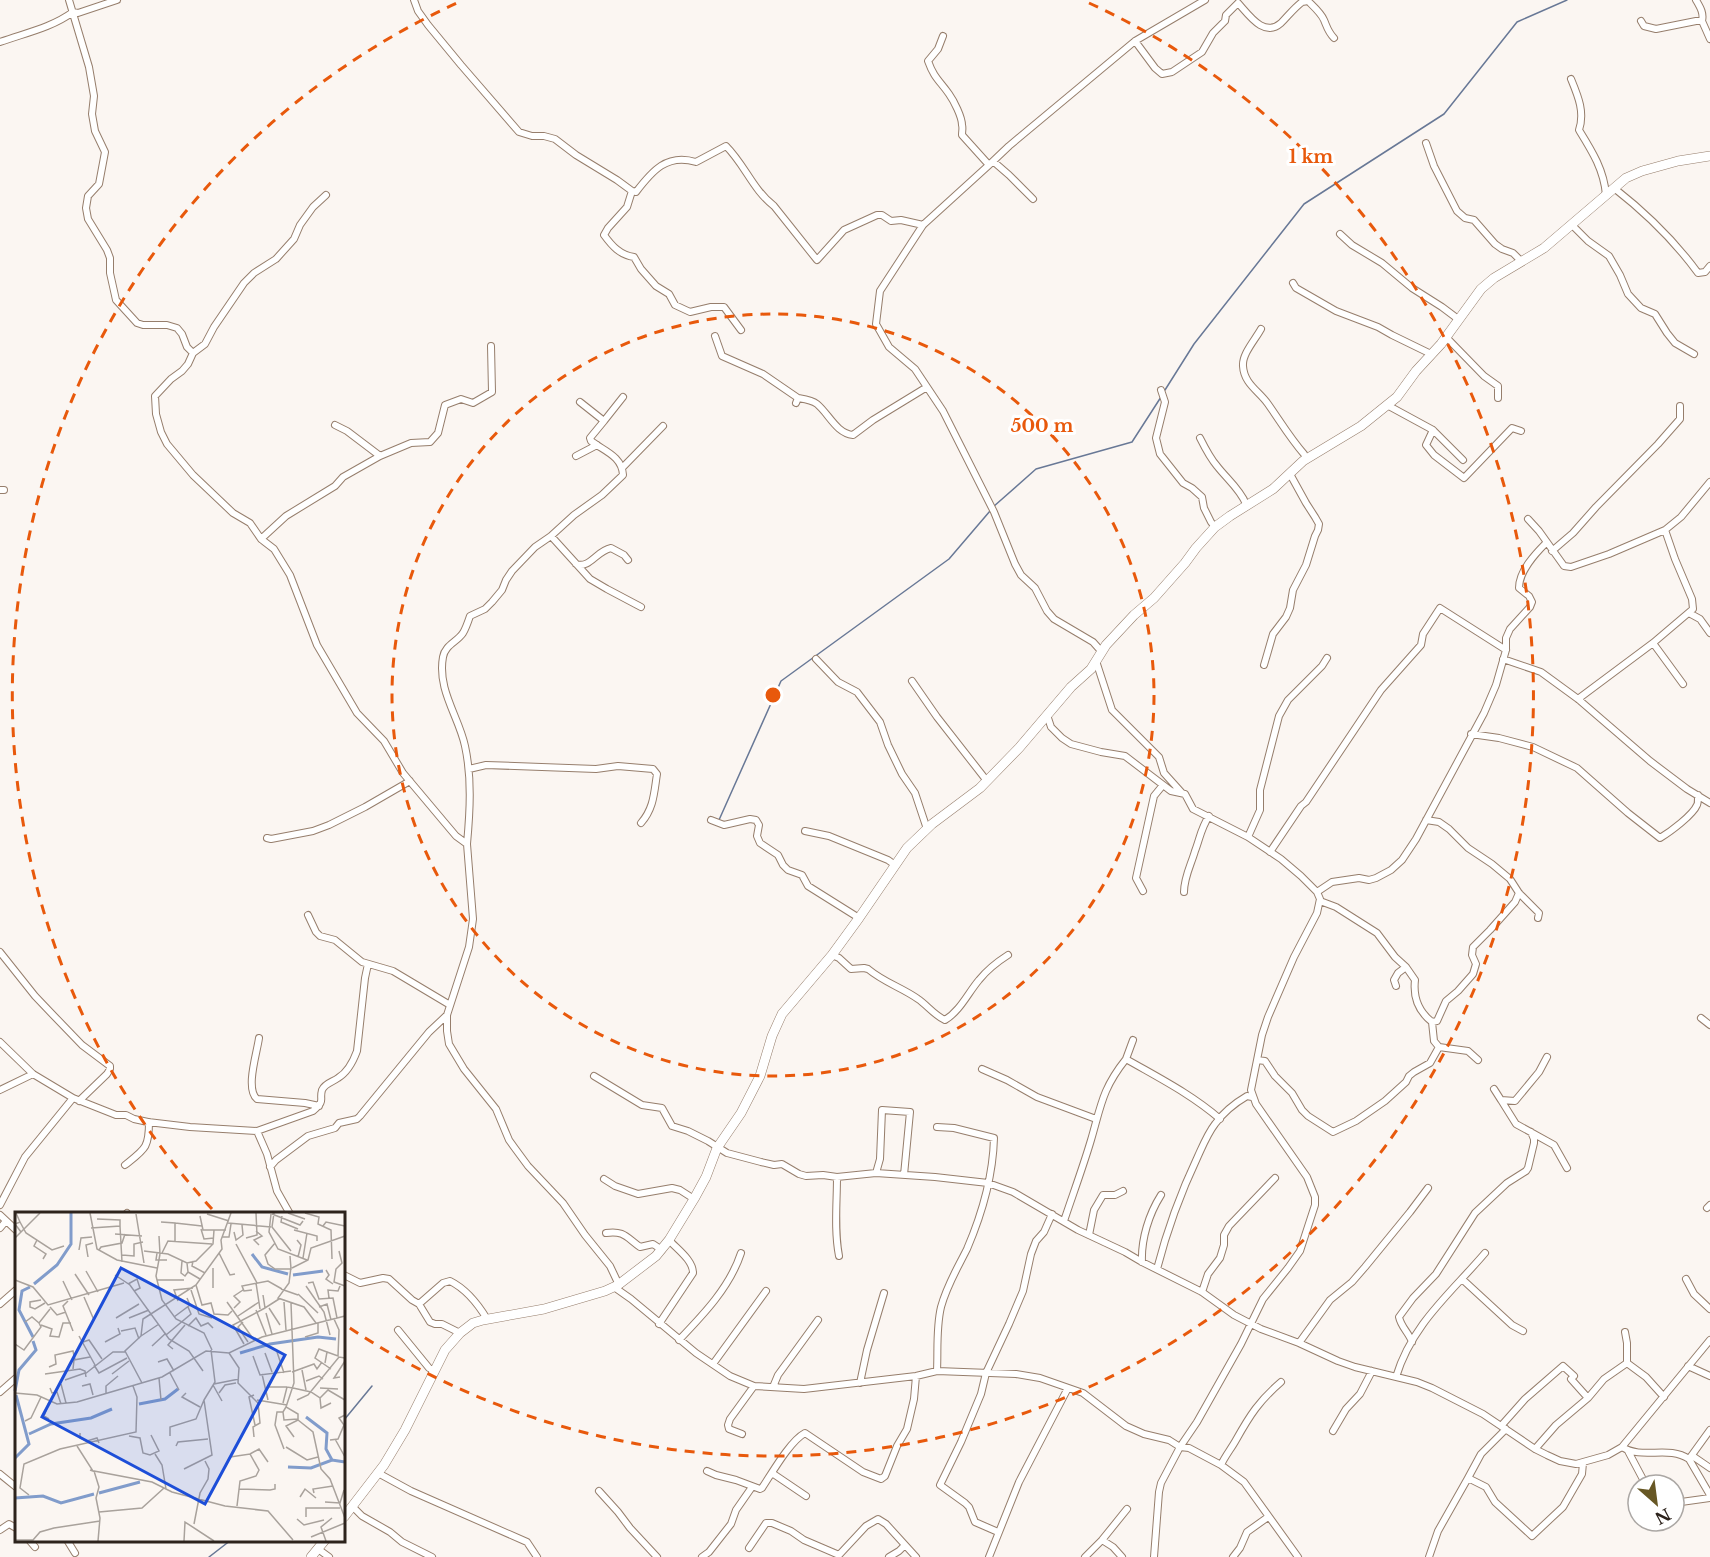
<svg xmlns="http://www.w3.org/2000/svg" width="1710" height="1557" viewBox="0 0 1710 1557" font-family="'Libre Baskerville',serif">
  <rect width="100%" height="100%" fill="#fbf6f2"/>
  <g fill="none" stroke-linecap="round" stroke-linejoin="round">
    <path stroke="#687896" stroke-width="1.5" d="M1165 390 1194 344 1304 204 1444 114 1517 22 1567 0
      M993 507 1036 469 1132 442 1161 397
      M719 820 781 681 949 559 990 511
      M344 1420 372 1386
      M209 1557 231 1540"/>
    <g stroke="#967e6c" stroke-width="8">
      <path id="street" d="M69 0 89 67 94 96 92 114 95 131 105 152 99 184 88 196 86 208 88 219 107 250 110 258V273L116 300 137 323 143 325H167L177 328 182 334 187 347 193 353
        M414 0 418 11 428 25 461 65 519 132 532 136H544L555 139 576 155 617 180 632 191
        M1696 0C1700 7 1704 13 1702 21
        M1641 21 1644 26 1656 29 1696 21H1702L1710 39
        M943 36 938 49 928 61C934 78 940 81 949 94 954 101 962 117 962 125 963 128 962 131 962 135L989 165
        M1135 41 1155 68 1162 74 1172 72 1202 52 1213 33 1225 21 1226 15 1238 3C1249 15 1264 38 1281 23 1288 16 1294 8 1302 2L1308 1C1314 7 1321 13 1324 20 1327 27 1328 32 1334 38
        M0 42C25 33 51 28 73 12L78 13 117 0
        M1571 79C1578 96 1585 112 1579 130 1592 151 1604 170 1606 195
        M1426 143 1434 166 1457 211 1465 218 1474 220 1495 244 1502 249 1513 253 1522 262
        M994 162 1009 175 1033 199
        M1614 188C1646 213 1674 240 1698 273L1705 272 1710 266
        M326 195 313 207 300 225 294 239 276 259 254 273 244 283 214 327 205 344 193 353 188 364 182 371 171 379 155 396 156 414 161 432 167 444 193 475 233 513 250 523 261 539 274 549 290 575 317 645 357 713 384 741 403 773 445 823 456 836 467 844 473 919 469 947 447 1015V1031L449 1044 464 1069 496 1109 509 1140 514 1147 528 1166 563 1203 585 1235 610 1266 619 1285
        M1572 225 1588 241 1609 256 1620 275 1628 294 1641 308 1655 314 1667 333 1675 343 1694 354
        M1340 234 1352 245 1382 263 1412 288 1442 307 1458 319
        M1293 283 1296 288 1336 311 1378 327 1392 335 1431 354
        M1261 329C1255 340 1242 354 1243 366 1244 384 1259 391 1268 404 1280 421 1290 438 1304 454L1306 459
        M741 330 724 307H711L690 312 675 305 669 294 656 286 641 269 634 257C620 255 612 246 604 235L608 228 627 207 632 191 636 192C652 171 667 153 696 162L726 146C745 165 753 190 774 206L817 260 844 230 877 215H882L891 221 901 220 923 225
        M715 336 722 356 763 374 798 398
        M1446 337 1484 376 1498 386V398
        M1161 390 1165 402 1156 438 1160 454 1183 483 1192 488 1202 497 1204 508 1211 522 1215 527
        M796 403 798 398C804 399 812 400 817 404 829 414 836 433 853 435L873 420 927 387
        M1387 405 1433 430 1426 445 1434 455 1464 478 1512 428 1521 431
        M604 421 623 397
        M335 425 347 431 380 456
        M1433 430 1463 460
        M1200 438C1205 448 1210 458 1217 466 1227 479 1240 489 1246 504L1248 505
        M576 456 597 445
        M623 467 663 426
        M0 490H4
        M1528 519 1539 531 1564 566 1571 567 1609 554 1665 530 1681 517 1710 482
        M551 536 590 579 607 589 641 607
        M261 539 286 516 335 486 343 477 380 456 411 443 430 442 438 433 445 405 461 399 473 403 492 392 491 346
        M1552 551 1573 533 1596 507 1658 444 1680 419V406
        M576 564C590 569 596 551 611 548L624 555 628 560
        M1689 613 1700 619 1710 633
        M1653 643 1683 684
        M1101 651 1093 642 1054 619 1047 611 1035 588 1021 575 1015 564 994 512 943 411 915 369 889 347 876 324 880 291 923 225 989 165 1009 146 1135 41 1205 0
        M816 659 838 682 857 692 880 722 888 745 902 774 915 793 927 829
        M1503 659 1541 672 1578 699 1650 761 1687 789 1710 803
        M1096 661 1112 710 1159 757 1164 773 1182 793
        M1264 665 1273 634 1286 617 1290 608 1293 590 1306 565 1315 536 1318 530 1319 524 1315 517 1306 503 1290 474
        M912 681 937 717 987 781
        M1578 699 1653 643 1693 609 1692 599 1675 559 1665 530
        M1047 715 1051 727 1062 738 1071 744 1101 752 1125 756 1171 791 1185 794 1193 809 1248 837 1281 859 1301 876 1317 892 1320 899 1317 913 1294 957 1268 1017 1262 1035 1251 1090 1256 1104 1307 1177 1315 1197V1205L1300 1251 1288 1268 1263 1299 1241 1344 1197 1422 1180 1447 1161 1483 1159 1492 1154 1557
        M1471 734 1499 738 1533 747 1577 768 1628 813 1660 838C1670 832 1693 815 1697 805 1698 804 1698 797 1698 795
        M469 769 486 765 596 769 618 766 653 769 657 774C654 793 654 808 641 823
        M711 820 724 825 750 819 756 820 759 825 757 836 760 843 778 855 783 865 788 870 802 875 808 886 859 918
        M1426 820 1439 822 1449 829 1468 848 1492 864 1510 879 1519 893 1539 913 1538 918
        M805 831 829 836 888 860 895 865
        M1248 837 1260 810V790L1279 716 1288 700 1322 666 1327 658
        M267 838 271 839 313 831 329 825 365 807 410 781
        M467 844C470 811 472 778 465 746 459 717 437 690 443 657 445 645 457 642 463 633 466 628 468 622 470 616L485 609 492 602 502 590 506 580 512 571 535 547 551 536 574 515 602 495 623 475C622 456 604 451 591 441L590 438 604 421 580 402
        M1270 852 1301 806 1306 802 1381 690 1421 645 1423 634 1440 608 1506 650
        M1143 891 1136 878 1154 796 1163 785
        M1184 892C1184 877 1191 865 1195 851 1200 838 1201 828 1209 816
        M1317 892 1332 882 1359 878 1369 880 1376 878 1391 870 1402 860 1416 839 1484 713 1496 685 1506 650V638L1510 629 1530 607 1532 602 1529 596 1519 588C1519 571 1535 554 1546 543
        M1320 901 1336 907 1377 933 1395 957 1406 967 1415 980C1413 997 1418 1011 1432 1022
        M308 915 316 932 320 936 335 940 362 962 393 971 450 1005
        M0 952 35 996 55 1017 82 1045 110 1066V1069L107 1074 79 1101
        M832 955 839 958 851 969 864 968 868 969C885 983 901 987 918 999 927 1005 934 1015 945 1020 960 1011 968 993 979 980 987 970 997 962 1008 955
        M1396 986 1394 980 1398 973 1406 967
        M1701 1018 1710 1025
        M259 1038C257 1053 245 1089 257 1099L305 1103 319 1106
        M1133 1040 1126 1059C1159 1078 1191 1094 1220 1119
        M0 1042 33 1074 73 1098 116 1115H126L134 1119 148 1122 190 1127 257 1131 267 1154 277 1191 290 1214
        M1257 1060 1265 1061 1275 1076 1292 1093 1302 1110 1308 1116 1333 1132 1356 1121 1385 1101 1406 1082 1409 1076 1414 1072 1430 1063 1439 1047
        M1478 1060 1468 1051 1439 1047 1434 1041 1432 1022 1437 1021 1446 1001 1458 991 1473 974 1476 964 1472 955 1473 947 1490 930 1515 902 1519 893
        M982 1069 1007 1080 1037 1097 1096 1119
        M594 1076 642 1105 662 1108 672 1126 688 1131 708 1141 727 1153 761 1162 774 1165 782 1164 799 1174 806 1176 823 1175 837 1177 876 1173 935 1177 988 1183 1013 1192 1078 1230 1125 1252 1142 1262 1202 1292 1234 1315 1261 1329 1299 1343 1338 1361 1355 1367 1417 1382 1432 1388 1483 1414 1535 1449 1547 1455 1560 1461 1576 1464 1608 1455 1622 1447 1710 1340
        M1494 1089 1501 1100 1515 1101 1539 1072 1547 1057
        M0 1090 33 1074
        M1501 1100 1516 1124 1554 1145 1567 1168
        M937 1127 954 1128 994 1138C993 1175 982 1214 967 1249 957 1269 947 1285 941 1307 936 1328 938 1350 937 1371
        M257 1131 313 1111C326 1100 319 1101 322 1090 325 1083 333 1082 338 1078 348 1072 353 1062 357 1051L365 978 368 964
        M125 1165C145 1149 149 1148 149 1122
        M270 1167 276 1160 308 1136 335 1128 339 1123 357 1119 360 1116 429 1032 447 1015
        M876 1173 880 1159 882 1110 910 1112 904 1175
        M837 1177C837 1203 834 1230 839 1256
        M604 1179 615 1186 638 1194 672 1188 680 1190 694 1199
        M0 1205 25 1157 73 1098
        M1707 1208 1710 1205
        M126 1214 127 1213
        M0 1215 16 1230
        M1064 1221C1073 1194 1083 1167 1091 1140 1101 1106 1102 1089 1126 1059
        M0 1228 6 1221
        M606 1233C624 1230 627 1238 640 1247L653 1244 662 1250
        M1089 1235 1094 1210 1103 1195H1115L1123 1191
        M1142 1262C1141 1239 1149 1214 1161 1195
        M1157 1269C1167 1230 1181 1192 1198 1156 1203 1145 1208 1133 1215 1124 1223 1113 1235 1103 1247 1096L1252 1097
        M344 1275 360 1283 383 1278 389 1279 412 1300 419 1304 430 1322 435 1324H442L460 1333
        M1462 1279 1512 1325 1523 1331
        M1686 1279 1694 1294 1710 1309
        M614 1287 631 1299 696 1353 730 1376 754 1386 804 1389 916 1376 937 1371 1016 1374 1040 1378 1083 1393 1126 1426 1144 1434 1169 1440 1180 1447 1189 1448 1221 1465 1244 1482 1298 1557
        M1202 1292 1208 1274 1220 1258 1224 1245V1235L1229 1226 1275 1178
        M0 1304 16 1290
        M419 1304 443 1283 450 1281C466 1289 478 1304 487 1319
        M659 1324 693 1273C693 1260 677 1249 669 1240
        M398 1330 429 1368 435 1371
        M679 1340C703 1315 730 1287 741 1253
        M1412 1342C1409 1333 1401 1327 1399 1317L1413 1298 1436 1274 1475 1213 1507 1183 1526 1171 1528 1168 1534 1143V1139L1531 1132
        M1299 1343 1330 1300 1352 1282 1365 1267 1410 1212 1428 1188
        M1627 1363 1646 1377 1664 1397
        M713 1364 766 1291
        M1688 1366 1710 1376
        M1396 1377C1412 1324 1451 1293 1485 1253
        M860 1383 867 1350 884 1293
        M773 1387 778 1375 818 1320
        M0 1392 16 1378
        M1501 1426 1525 1399 1563 1366 1574 1376 1571 1379 1588 1398
        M1506 1429 1481 1454 1468 1478 1486 1487 1495 1502 1532 1536 1563 1507 1582 1474 1583 1463
        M1710 1430 1689 1459 1710 1495
        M1333 1431 1346 1409 1360 1394 1372 1371
        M742 1434 729 1429 728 1425 730 1419 754 1386
        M1622 1447C1643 1460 1668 1445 1689 1459L1694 1457 1710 1468
        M1535 1449 1556 1425 1588 1398 1604 1379 1627 1363V1343L1625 1332
        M1628 1451 1646 1485
        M1221 1465C1225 1456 1231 1449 1236 1440 1250 1415 1259 1401 1281 1382
        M707 1471 716 1475 736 1480 760 1489 762 1488C772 1473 790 1441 805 1433L863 1472 881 1479 885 1476 897 1446 907 1429 914 1399 916 1376
        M378 1473 411 1491 527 1542 537 1557
        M772 1473 806 1496
        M0 1474 16 1487
        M599 1491 618 1512 630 1528 657 1557
        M1674 1503 1710 1498
        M352 1506 362 1516 390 1532 402 1542 432 1557
        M0 1530 9 1524 16 1528
        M998 1532 975 1522 969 1507 965 1503 940 1485 961 1442 981 1394 986 1373 1009 1324 1023 1291 1031 1254 1036 1241 1044 1232 1052 1214
        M29 1540 35 1547
        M67 1540 75 1553
        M1102 1540 1113 1547 1122 1557
        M749 1548 766 1523H772L791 1531 804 1540 839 1555 866 1526 878 1519 886 1524 916 1557
        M318 1549 329 1557
        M702 1557 709 1552 731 1524 736 1510 752 1487
        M889 1557 899 1551 905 1545
        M989 1557 1019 1482 1068 1388
        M1085 1557 1102 1540 1127 1509
        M1233 1557 1240 1548 1247 1532 1268 1517
        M1429 1557 1438 1531 1468 1478"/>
    </g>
    <g stroke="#967e6c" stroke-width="10">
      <path id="secondary" d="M344 1517 384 1465 405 1430 445 1350 460 1333 473 1323 483 1320 544 1309 605 1291 618 1285 656 1256 669 1240 694 1199 706 1177 717 1148 741 1113 760 1076 772 1036 782 1014 832 955 859 918 907 848 932 824 980 788 1019 748 1071 687 1091 669 1106 645 1134 615 1154 598 1185 563 1196 548 1215 527 1230 516 1273 489 1303 461 1361 426 1397 397 1416 371 1441 344 1481 289 1494 278 1544 248 1626 178 1642 171 1678 161 1710 156
        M311 1557 325 1540"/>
    </g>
    <use href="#street" stroke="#fff" stroke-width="6"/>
    <use href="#secondary" stroke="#fff" stroke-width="9"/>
  </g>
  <g fill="none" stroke="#e8590c" stroke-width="3" stroke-dasharray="10 8">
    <circle cx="773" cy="695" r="381"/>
    <path d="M212 1209A761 761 0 0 1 457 3M1089 3A761 761 0 1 1 347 1326"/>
  </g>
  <g transform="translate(15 1212)">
    <rect width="330" height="330" fill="#fbf6f2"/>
    <path fill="none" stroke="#819ccb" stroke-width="3" d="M237 42 247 55 273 62M278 63 308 59M19 72 42 53 56 32V1M15 75 7 79 4 98 18 125M225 141 255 132 303 125 321 127M0 179 4 158 21 138 18 129M124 192 150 187 163 177M291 205 312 221 311 237 317 248M14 222 36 212 76 206 97 197M0 246 14 232 1 183M273 255 296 256 317 248 330 250M84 281 125 270M0 286 28 284 46 291 79 282"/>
    <path fill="none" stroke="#a9a29c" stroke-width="1.5" d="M1 1 5 10 0 12 6 20M75 1 82 37 102 48 142 56M259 1 257 15 276 39M273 1 290 7M290 1 304 5 303 12 316 18 317 47M121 2 129 51M192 2 214 9M256 2 254 20 263 37 292 48M257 2 285 13 288 9M185 4 188 18H211M267 4 266 10 283 17M5 10 11 21 37 38 49 34M146 10 160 11V29M160 11 187 14M213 11 256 15M105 14 107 50M308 14 311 10 330 14M76 16 105 14V8L82 7M186 17 189 27 199 26M279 18 302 24V29M241 19 247 24 239 28 244 33M219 20 221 28 228 23 227 13M100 22 127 24M144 24 145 42M207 25H214L216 12M0 26 25 1M231 26 242 23 241 1M22 28 19 34 31 42 28 47M282 28 286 33 283 45M260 31 250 43 253 52 260 57H276L275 44M221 32 242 71M64 38 66 26 77 25M84 38 86 35 107 31 110 22M129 39 153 42 172 51 181 49 198 32 199 18M324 39 327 51 321 57 319 70 330 74M142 41 141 48H152M147 41 153 29 197 32M204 41 215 63 220 62M145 42 141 64 147 88 161 107 189 121 197 138M107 43 119 44V32L128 30M73 45 71 33 78 31M288 46 292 21M167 49 166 61 170 64 173 60M178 49 177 54 190 61M172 51 173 60 185 67M276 55 274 71 263 86 289 95 301 111M198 56V76M277 56 293 48 296 36 330 24M311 58 314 63 311 67 318 72M71 59 83 80M60 62 74 83M100 63 115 73 154 127 174 139 188 159M0 68 18 75 33 93 109 71M142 68H169M48 69 57 88M241 71 245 97M293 71 298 70 304 87 318 86 322 106M113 72 122 67 125 76 119 79M181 73 187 93 196 91 199 102 213 103 217 99M291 74 309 100 315 123M266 77 283 83M176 78 184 102 197 106M237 78 229 79 227 74 253 69 267 77M283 82 303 101M248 83 250 96 264 87M69 85 79 108M314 86 313 78 323 79 325 74M26 88 15 90V95L20 97 30 91M53 89 48 94 58 119M163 89 159 78 178 76M212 90 239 128M269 90 271 118M276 91 279 171 271 195 283 202V208L298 220 306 257 315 267 330 306M35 95 42 103 51 100M304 95 312 92 316 108M219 96 225 90 219 84 228 78M254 96 265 113M241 98 251 123M251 101 257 122M223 104 244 90M159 105 175 93 172 86M101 106 124 92M114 106 134 98M10 110 17 105 24 111 35 97M228 110 223 115 233 130M26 113 37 117 35 124 44 125 48 111H56M173 114 181 106 186 114 193 111 198 116M106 119 120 116 124 127M151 123 176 102 173 95M64 124 80 153M126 124 144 112M290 125 303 121V111M68 130 74 128 87 147M90 130 105 122 103 116M0 132 9 138 26 115 24 111M229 132 218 113 250 96M137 134 151 121M158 137 153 133 170 113M262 140 269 161M312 140 323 144 324 118 319 107M214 141 224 156 223 171 243 191 245 211 238 215 239 225M250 141 257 160M238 144 245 163 276 159M143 150 152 147 159 159M310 151 312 140 304 137 300 146 316 157M79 153 84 161 112 146M34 155 41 152 40 143 58 139 60 148M58 157 59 148 75 145M287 158 291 178M277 160 299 152 302 157 307 150M155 161 164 178M30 162 65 157 70 159 71 165M70 162 98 140H110M97 162 114 149M247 162 253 188M325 165 319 166 330 149M144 166 146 188M50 168 70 161M291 169 304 164 308 167M127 171 110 139 126 124 128 107 181 73 207 37 206 28 216 1M46 172 51 191M199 172 224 167M198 173 207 189M67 174 75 172 78 183M252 175H272M35 176 37 181 42 180 46 192M278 176 296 180 305 186 306 196 316 191M305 176 323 177M0 181 22 183 42 192 62 190 147 165 191 139 214 141 247 125 330 104M91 181V174L103 164M171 181 167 185 185 195M204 181 210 173 221 171M239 183 234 185 240 213M305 186 313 178 330 188M242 188 272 193M282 188 293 183 324 145 330 146M34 190 29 204 34 207M268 191 272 175 278 176M268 200 269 208 283 207M10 209 16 206 26 185M65 221V226L72 229 82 226 84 231M114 224 125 226 128 241 135 243 144 239 136 223M155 224V215L181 207 189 188M279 225 271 214 283 208M320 227 330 245M315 228 323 227 329 213 324 206 330 203M62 234 78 259 75 258M161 234 163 230 193 227M271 235 292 248 303 245M269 237 260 213 262 200H268L271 195M140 242 147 253 151 277M235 242 244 237 253 250M215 245 235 242 244 258 241 264 225 269 222 294M169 257 197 243 189 188 200 170 196 138M224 277 255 278 260 277V272M299 281 298 277 318 274M14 283 5 276 9 252 45 237 121 220 122 185 118 174M285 285 290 277 301 286M310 290 325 291 329 278M84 300 127 296 149 276M291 305V296H325M282 307 289 313 309 308M179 312 185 281 193 267 194 257 190 249M296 325 330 311M0 328H18L25 320 39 316 85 309M83 329 85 306 81 286 84 275 79 259 137 270 157 280 210 294 253 299 278 328M169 329 170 310 199 329M311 329 306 315 317 306"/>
    <path fill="#1d4ed8" fill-opacity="0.15" stroke="#1d4ed8" stroke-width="3" d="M106 56 270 143 190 292 27 205Z"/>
    <rect width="330" height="330" fill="none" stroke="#2d231c" stroke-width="3"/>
  </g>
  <circle cx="773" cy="695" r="9" fill="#e8590c" stroke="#fff" stroke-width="3"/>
  <g font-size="18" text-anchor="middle" font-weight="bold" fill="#e8590c" stroke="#fff" stroke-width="6" stroke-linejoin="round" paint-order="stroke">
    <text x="1311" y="163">1 km</text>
    <text x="1042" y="432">500 m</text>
  </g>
  <g transform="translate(1656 1503) rotate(152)"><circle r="28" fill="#ffffff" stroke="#aba7a4" stroke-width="1.5"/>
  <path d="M0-4.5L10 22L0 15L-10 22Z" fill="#675724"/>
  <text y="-9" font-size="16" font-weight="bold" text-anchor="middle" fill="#2d231c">N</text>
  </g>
</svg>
